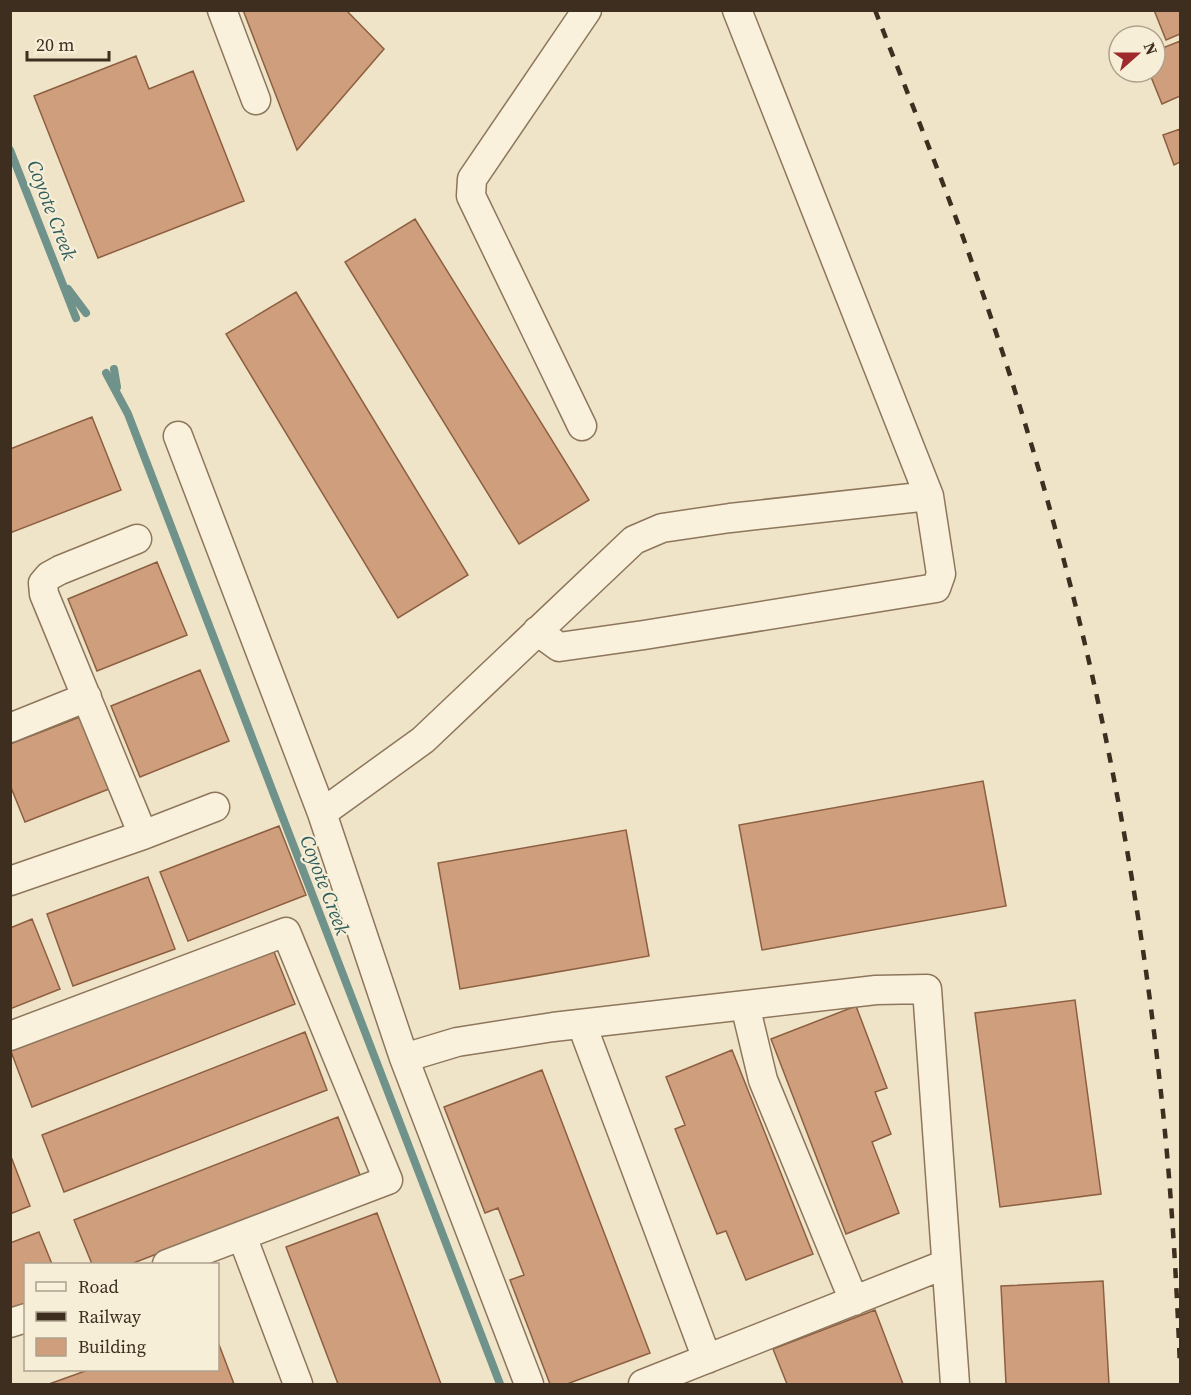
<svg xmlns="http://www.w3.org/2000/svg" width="1191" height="1395" viewBox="0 0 1191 1395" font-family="'Source Serif 4',serif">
  <rect width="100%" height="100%" fill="#f0e4c8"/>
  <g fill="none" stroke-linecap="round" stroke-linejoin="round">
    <path stroke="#6f938a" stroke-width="8" d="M10 150 76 318
      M68 289 86 313
      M114 369 117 387
      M106 373 128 414 500 1384"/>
  </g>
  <path fill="#cf9f7d" stroke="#8d5f41" stroke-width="1.5" d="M243 10H346L384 49 297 150Z
    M1154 10H1180V34L1166 40Z
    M1180 41V96L1162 104 1149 72H1155V51Z
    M136 56 149 89 193 71 244 201 98 258 34 96Z
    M1180 129V162L1174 165 1163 135Z
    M415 219 589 500 519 544 345 262Z
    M296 292 468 575 398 618 226 334Z
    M92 417 121 490 10 533V449Z
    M157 562 187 635 97 671 68 599Z
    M200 670 229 741 140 777 111 706Z
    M85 715 114 787 25 822 10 785V744Z
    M983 781 1006 906 762 950 739 825Z
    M279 826 306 895 188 941 160 872Z
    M626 830 649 956 460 989 438 863Z
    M148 877 175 949 73 986 47 914Z
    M32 919 60 989 10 1009V928Z
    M272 947 295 1004 32 1107 10 1049Z
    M1075 1000 1101 1194 1000 1207 975 1013Z
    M856 1006 887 1088 875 1092 891 1134 872 1142 899 1213 846 1234 771 1039Z
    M305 1032 327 1090 64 1192 42 1135Z
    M732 1050 813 1254 746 1280 726 1231 717 1234 675 1129 685 1125 666 1077Z
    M542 1070 650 1353 567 1384H550L510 1280 524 1275 498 1208 485 1213 444 1107Z
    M338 1117 360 1175 131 1264H92L74 1220Z
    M10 1154 30 1206 10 1214Z
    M377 1213 441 1384H338L286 1247Z
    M39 1232 52 1264H26V1304L10 1309V1243Z
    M1103 1281 1109 1384H1006L1001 1286Z
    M875 1310 903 1384H787L773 1349Z
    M218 1342 234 1384H49L88 1370H218Z"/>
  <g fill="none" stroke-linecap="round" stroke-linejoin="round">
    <g stroke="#8d765c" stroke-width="31">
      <path id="minor" d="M222 10 256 100
        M737 10 929 496
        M582 426 471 196 472 179 587 10
        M178 436 322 813 404 1058
        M137 539 60 570 49 576 43 583 44 594 143 835
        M10 728 87 697
        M322 813 423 740 634 540 662 528 730 518 929 496 941 574 936 588 644 635 559 647 537 631
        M10 881 143 835 215 807
        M745 1005 763 1080 854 1301
        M582 1025 707 1359
        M10 1036 286 932 388 1180 167 1264
        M242 1236 298 1384
        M10 1323 26 1318
        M529 1384 404 1058 457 1042 553 1027 876 990 927 989 955 1384
        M643 1384 946 1264"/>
    </g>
    <use href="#minor" stroke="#faf1dc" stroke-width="28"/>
    <path stroke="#3d2e20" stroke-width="4.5" stroke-dasharray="10 10" stroke-linecap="butt" d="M875 10C905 87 936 163 964 240 998 335 1029 431 1055 528 1110 725 1147 939 1166 1143 1173 1218 1177 1292 1180 1367"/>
  </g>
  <g text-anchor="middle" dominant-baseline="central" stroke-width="4.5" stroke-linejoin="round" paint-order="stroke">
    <g font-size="20" font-style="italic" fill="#2f5d5a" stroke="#f7eed8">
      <text transform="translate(52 210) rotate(69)">Coyote Creek</text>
      <text transform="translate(325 885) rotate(69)">Coyote Creek</text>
    </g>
  </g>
  <rect width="1191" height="1395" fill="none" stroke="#3d2e20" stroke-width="24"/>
  <rect x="24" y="1263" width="195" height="108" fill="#f7eed8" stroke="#ada18e" stroke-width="1.5"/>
  <rect x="36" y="1282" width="30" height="9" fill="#faf1dc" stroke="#ada18e" stroke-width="1.5"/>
  <text x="78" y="1293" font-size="18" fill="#3d2e20">Road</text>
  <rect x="36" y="1312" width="30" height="9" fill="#3d2e20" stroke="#ada18e" stroke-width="1.5"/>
  <text x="78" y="1323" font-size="18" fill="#3d2e20">Railway</text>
  <rect x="36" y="1338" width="30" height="18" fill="#cf9f7d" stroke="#ada18e" stroke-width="1.5"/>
  <text x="78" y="1353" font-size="18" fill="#3d2e20">Building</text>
  <g transform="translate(1137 54) rotate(69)"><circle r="28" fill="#f7eed8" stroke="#ada18e" stroke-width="1.5"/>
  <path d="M0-4.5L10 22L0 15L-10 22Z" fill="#9e2a2b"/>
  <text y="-9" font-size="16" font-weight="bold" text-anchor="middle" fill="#3d2e20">N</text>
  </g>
  <path d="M27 51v9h82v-9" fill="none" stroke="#3d2e20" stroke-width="3"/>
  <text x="36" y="51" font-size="18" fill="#3d2e20" stroke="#f7eed8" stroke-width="4.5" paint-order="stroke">20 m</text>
</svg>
